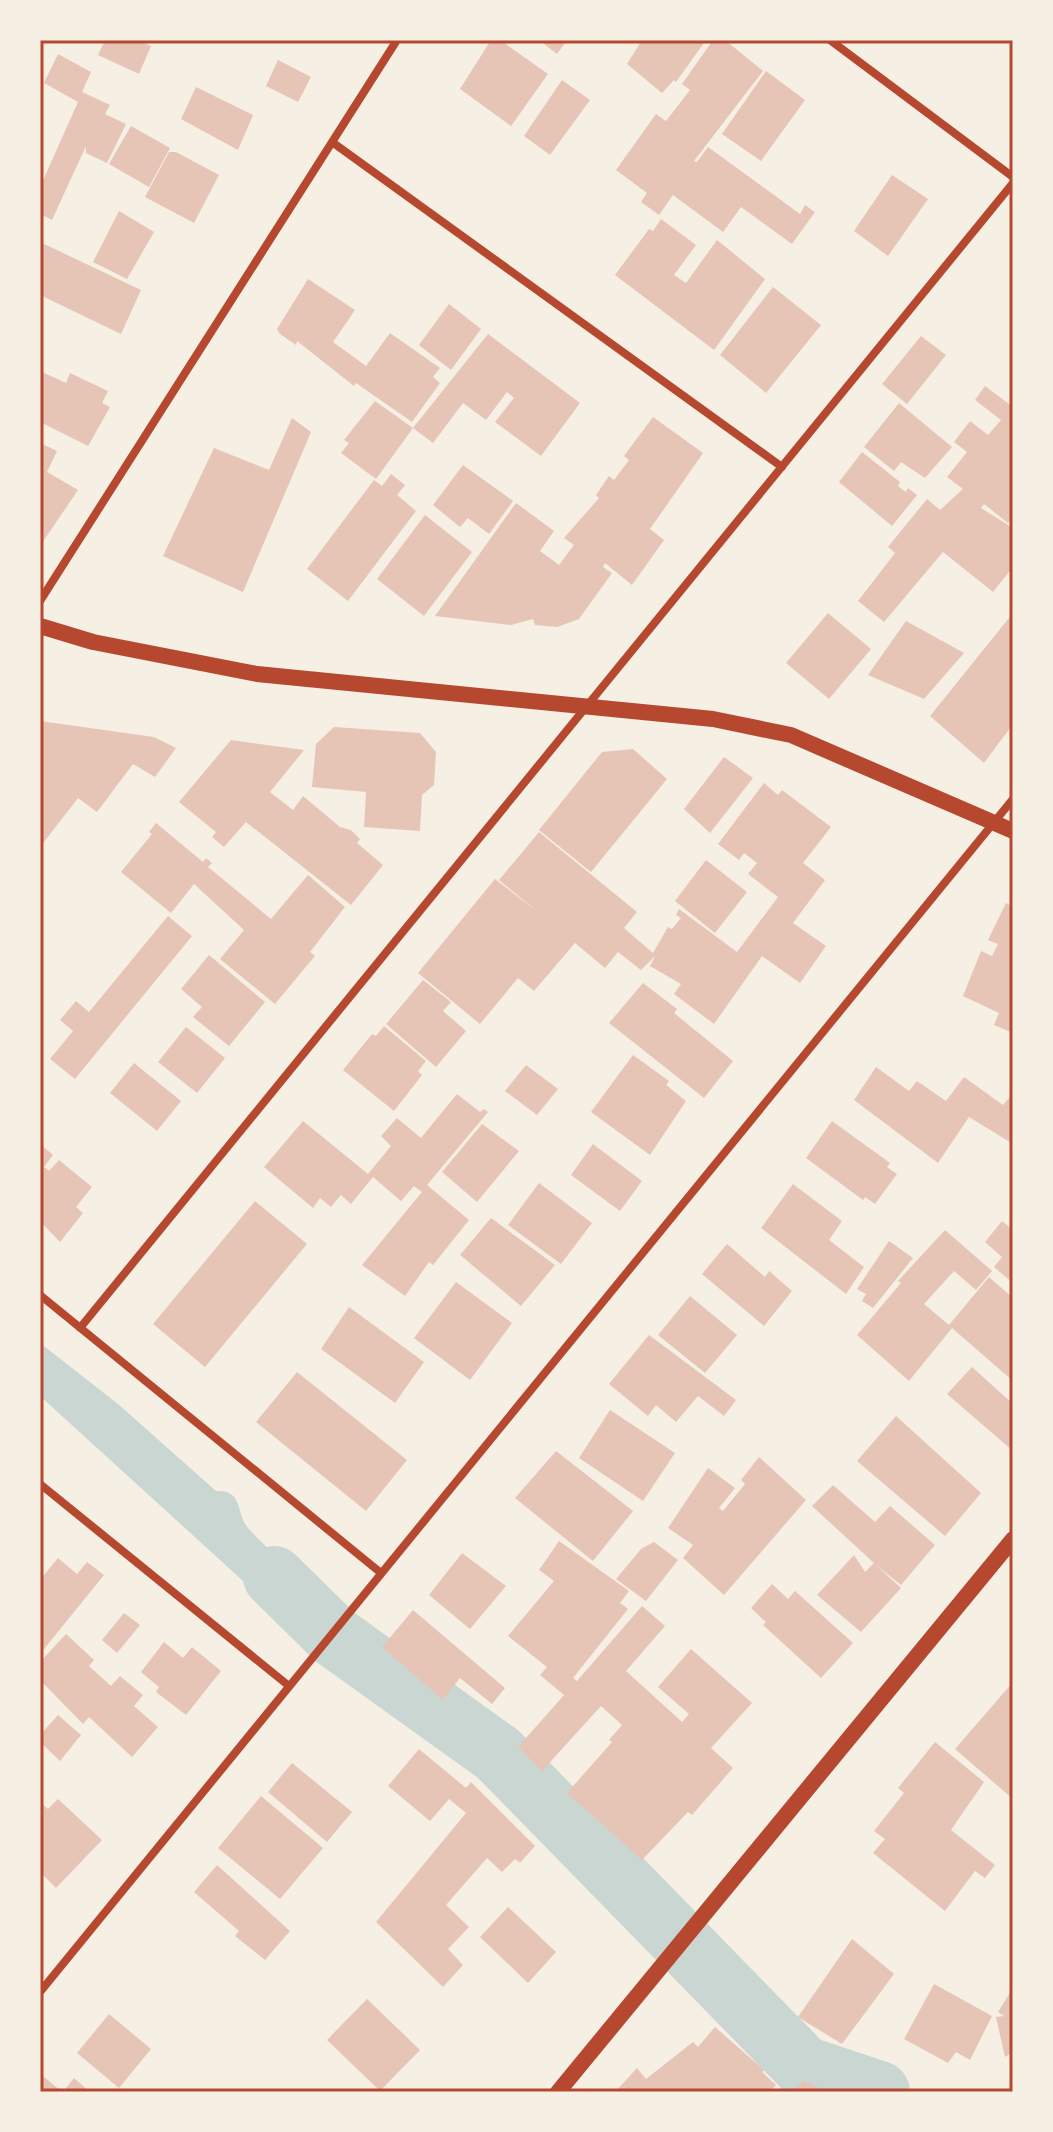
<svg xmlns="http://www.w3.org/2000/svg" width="1053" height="2132" viewBox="0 0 1053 2132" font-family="'Space Grotesk',sans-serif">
  <rect width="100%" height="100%" fill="#f6efe4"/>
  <path fill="#c9d6d2" d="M40 1343 118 1404 216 1491C244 1489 235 1514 249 1529 277 1560 314 1585 346 1613L320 1641 242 1580 40 1396Z"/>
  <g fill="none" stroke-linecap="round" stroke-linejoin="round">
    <path stroke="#c9d6d2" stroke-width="62" d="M274 1577 335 1637 498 1754 804 2067 879 2092"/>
  </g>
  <path fill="#e6c5b7" d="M105 40H146L144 43 151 46 139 74 98 55Z
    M491 40H500L548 74 511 126 460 89Z
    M539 40H567L557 54Z
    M642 40H706L676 82 674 80 662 93 627 64Z
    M713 40H725L763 71 694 161 697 162 708 147 800 214 805 205 815 212 792 244 741 207 723 232 673 195 659 215 641 202 647 193 616 170 656 114 666 121 690 90 682 84Z
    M58 54 91 72 82 92 110 105 105 114 126 124 107 163 86 153V146L52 220 40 214V187L78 102 44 83Z
    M278 60 311 77 298 102 266 86Z
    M766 71 805 100 761 161 722 134Z
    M562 80 590 100 550 155 524 136Z
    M196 87 253 115 238 150 181 119Z
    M131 126 170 148 149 187 109 164Z
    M169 152H176L219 175 194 223 145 197Z
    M892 175 928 199 888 256 854 231Z
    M119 211 154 232 127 279 93 262Z
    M661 219 696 245 674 275 686 283 717 240 765 279 714 350 615 275 649 229 653 231Z
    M40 242 141 290 121 334 40 295Z
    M308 279 355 310 333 342 366 366 390 333 440 368 433 377 440 383 412 422 356 383 354 386 297 341 296 345 280 334 277 329Z
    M773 287 821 325 766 393 720 355Z
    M449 304 481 329 451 370 419 345Z
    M488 334 580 403 541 456 495 422 514 398 507 392 486 420 463 403 433 443 413 428 376 479 341 453 349 443 344 440 375 401 413 428Z
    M921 336 946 355 907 404 882 384Z
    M40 371 66 383 70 373 108 391 102 403 110 407 88 446 40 422Z
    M985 386 1013 407V517L1008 523 984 504 981 508 1013 528V567L993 592 943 552 884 622 858 601 895 553 888 547 927 499 940 510 963 489 947 477 967 452 954 442 970 421 988 435 1001 420 975 400Z
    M899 403 952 447 925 478 901 462 894 471 864 447Z
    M653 417 703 453 650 529 664 540 632 585 605 563 603 567 612 573 579 619 557 627 535 625 533 619 511 625 435 616 516 503 554 531 540 551 559 565 574 545 564 538 599 498 596 495 609 476 614 480 629 460 624 456Z
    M292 418 311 432 243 592 163 556 214 448 269 470Z
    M40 443 57 451 47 472 78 490 40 546Z
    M862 452 900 482 898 486 906 492 908 488 917 495 892 526 839 482Z
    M463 465 513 501 489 534 468 518 460 527 433 505Z
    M391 474 405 485 397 495 416 511 348 601 307 569 374 480 382 486Z
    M425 515 472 552 424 616 377 579Z
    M828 613 871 649 829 699 786 663Z
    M1013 613V724L984 763 930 716Z
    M906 621 964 653 924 699 868 675Z
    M40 721 154 737 176 748 155 777 133 764 97 812 78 798 40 847Z
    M334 727 420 733 436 752 434 785 422 795 420 831 364 827 366 792 312 787 316 744Z
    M231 740 304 750 270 792 293 810 303 796 340 827 351 830 360 839 357 843 383 865 351 905 246 822 224 847 212 837 216 832 179 802Z
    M633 749 667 779 591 872 539 830 602 752Z
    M724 757 753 778 710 833 684 809Z
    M764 783 778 795 782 790 831 827 803 863 825 880 793 923 826 946 800 983 762 956 714 1024 674 994 681 984 650 966 655 956 641 970 618 952 605 968 575 943 534 991 518 978 480 1024 418 973 495 879 539 913 499 880 539 832 637 912 624 928 653 953 668 927 672 929 681 918 676 915 679 909 737 952 778 897 748 874 757 863 744 853 739 860 718 844Z
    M156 823 203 862 206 858 212 863 208 867 271 919 308 875 345 907 310 952 315 956 275 1004 220 959 244 930 194 884 171 913 121 872 152 834 149 832Z
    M706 860 747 892 715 933 675 901Z
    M1006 903 1013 907V1033L994 1025 999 1013 963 996 981 951 992 956 998 944 988 940Z
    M168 916 192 936 75 1079 50 1059 73 1031 60 1020 76 1001 89 1012Z
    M209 955 265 1002 229 1046 193 1017 202 1007 181 989Z
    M423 980 451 1002 443 1011 466 1031 436 1067 386 1024Z
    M643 983 677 1009 674 1013 733 1061 704 1098 609 1023Z
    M384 1026 426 1061 418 1071 422 1075 394 1111 343 1070 372 1034 376 1036Z
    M186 1027 225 1058 197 1093 158 1062Z
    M633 1055 669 1081 666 1085 686 1101 650 1155 591 1112Z
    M134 1063 181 1101 157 1131 110 1093Z
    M526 1065 558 1089 537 1115 505 1091Z
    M876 1067 909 1091 917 1081 946 1101 964 1077 1003 1105 1013 1093V1144L969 1117 938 1163 854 1100Z
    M457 1094 480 1112 484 1109 488 1112 427 1185 469 1220 433 1265 429 1262 405 1296 362 1265 422 1192 414 1186 401 1201 373 1177 351 1204 341 1195 331 1207 320 1198 313 1208 264 1167 303 1121 368 1174 391 1146 381 1136 397 1118 421 1138Z
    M832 1121 890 1163 887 1167 897 1174 875 1204 865 1197 863 1200 806 1158Z
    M482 1124 519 1151 477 1202 442 1172Z
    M40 1144 53 1155 44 1167 47 1169 49 1171 59 1160 92 1187 76 1207 83 1213 60 1242 40 1221Z
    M593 1144 642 1181 620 1211 571 1175Z
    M539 1183 592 1223 561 1264 508 1225Z
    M793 1184 842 1221 829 1240 864 1267 846 1294 761 1228Z
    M255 1201 307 1244 205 1367 153 1324Z
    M491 1218 555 1265 521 1306 460 1255Z
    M1002 1221 1013 1230V1283L994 1267 1002 1257 985 1242Z
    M945 1230 992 1271 976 1290 954 1271 924 1304 949 1325 989 1277 1013 1298V1381L952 1328 909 1381 857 1335 901 1283 898 1281Z
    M889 1241 913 1258 873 1308 862 1301 866 1294 857 1289Z
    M727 1244 765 1277 769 1271 792 1291 764 1326 702 1274Z
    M456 1282 512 1323 470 1380 414 1338Z
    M690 1296 737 1335 705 1373 658 1335Z
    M349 1307 424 1362 395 1403 321 1349Z
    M649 1335 736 1400 724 1416 698 1396 676 1422 656 1405 648 1416 609 1384Z
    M972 1367 1013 1404V1451L947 1394Z
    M297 1372 407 1460 366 1511 256 1422Z
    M610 1410 675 1453 643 1501 579 1458Z
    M896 1416 981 1493 945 1536 857 1461Z
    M556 1451 633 1511 593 1561 515 1498Z
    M759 1457 806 1500 724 1595 683 1558 693 1545 668 1528 708 1468 735 1488 719 1508 723 1511 745 1484 741 1480Z
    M833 1485 875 1522 890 1506 935 1545 901 1585 876 1565 901 1588 861 1632 817 1595 854 1555 865 1572 874 1563 812 1506Z
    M559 1541 629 1591 620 1603 628 1609 573 1678 577 1681 642 1606 665 1626 626 1671 682 1722 689 1714 658 1687 691 1649 752 1703 711 1748 733 1768 692 1815 688 1812 642 1860 567 1793 612 1742 609 1740 622 1725 601 1706 542 1771 518 1747 564 1695 540 1675 547 1667 508 1636 554 1581 539 1570Z
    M654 1542 678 1560 646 1601 616 1579 641 1549Z
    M462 1553 506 1586 470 1629 429 1595Z
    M58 1558 77 1574 87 1562 104 1575 40 1654V1580Z
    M772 1584 788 1599 795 1591 853 1643 821 1678 763 1625 766 1622 751 1608Z
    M413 1610 505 1688 492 1704 460 1678 443 1700 382 1647Z
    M124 1613 140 1625 117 1653 102 1640Z
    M66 1634 94 1660 89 1666 111 1686 120 1676 143 1695 134 1706 158 1727 132 1757 89 1717 83 1724 40 1680V1662Z
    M164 1642 183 1658 192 1647 221 1671 186 1715 156 1692 159 1687 141 1672Z
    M1013 1682V1799L955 1749Z
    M58 1715 81 1735 60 1761 40 1742V1735Z
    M935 1742 984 1782 951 1830 995 1865 985 1878 975 1871 945 1911 873 1853 885 1839 874 1831 904 1793 898 1788Z
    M419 1749 466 1788 471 1782 535 1846 520 1863 515 1859 502 1872 487 1858 446 1905 469 1927 448 1949 463 1965 443 1987 376 1922 466 1813 449 1799 430 1821 388 1786Z
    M292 1763 352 1812 327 1842 268 1792Z
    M261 1796 323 1848 280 1899 218 1848Z
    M58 1799 102 1840 56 1888 40 1872V1802L48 1809Z
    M217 1865 290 1931 265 1960 235 1936 239 1931 194 1892Z
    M508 1907 556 1952 528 1983 480 1937Z
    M852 1939 894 1974 842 2044 798 2017Z
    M934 1984 992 2016 970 2060 956 2052 948 2063 904 2039Z
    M1013 1988V2052L1005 2057 996 2017 1004 2016 998 2012Z
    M367 1999 420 2050 380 2091 327 2040Z
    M109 2014 151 2049 119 2088 77 2053Z
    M715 2027 764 2070 762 2072 776 2085 770 2092H615L637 2068 646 2079 693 2042 698 2047Z
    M43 2076 62 2092H40Z
    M74 2078 90 2092H63Z
    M803 2081 830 2092H793Z"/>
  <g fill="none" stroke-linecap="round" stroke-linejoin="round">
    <path stroke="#b5482f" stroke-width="8" d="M830 40 1013 177
      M332 142 782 467
      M40 601 397 40
      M40 1295 381 1573
      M80 1328 1013 183
      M40 1484 289 1686
      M40 1992 1013 799"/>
    <path stroke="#b5482f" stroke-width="16" d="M40 626 93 642 257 674 713 719 791 735 1013 831
      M558 2092 1013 1539"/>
  </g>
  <rect width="1053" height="2132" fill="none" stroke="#f6efe4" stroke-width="84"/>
  <rect x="42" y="42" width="969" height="2048" fill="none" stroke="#b5482f" stroke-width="3"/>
</svg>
